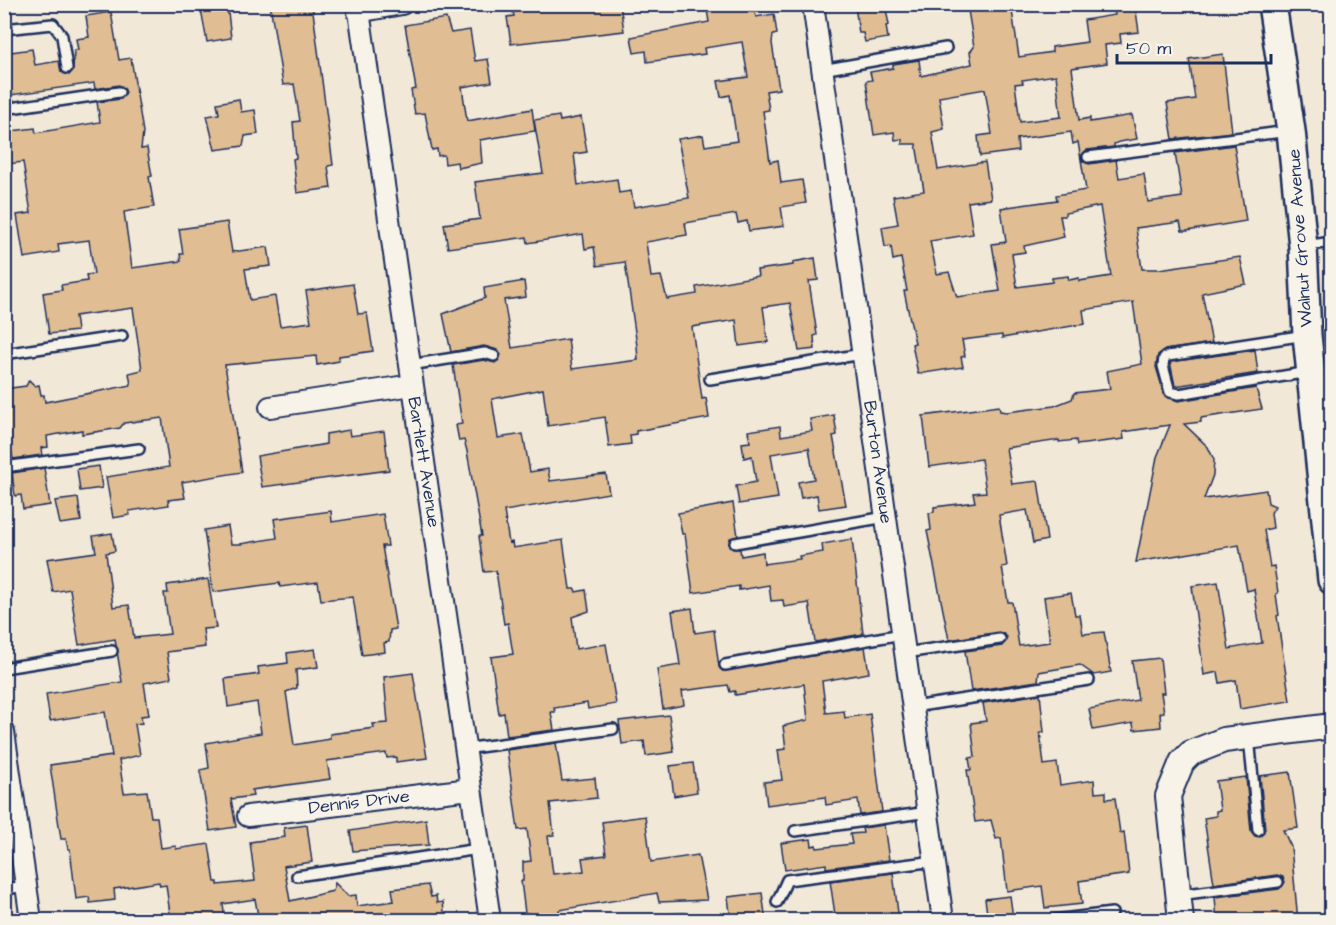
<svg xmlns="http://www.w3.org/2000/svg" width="1336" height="925" viewBox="0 0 1336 925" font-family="'Architects Daughter',sans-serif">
  <rect width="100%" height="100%" fill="#f2e8d7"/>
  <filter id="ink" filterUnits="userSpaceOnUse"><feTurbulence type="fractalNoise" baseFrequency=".0167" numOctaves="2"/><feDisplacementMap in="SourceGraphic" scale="12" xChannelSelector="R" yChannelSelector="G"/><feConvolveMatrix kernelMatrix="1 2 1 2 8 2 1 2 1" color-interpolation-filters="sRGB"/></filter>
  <g filter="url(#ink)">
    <path fill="#e0bd92" stroke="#1b2f5e" stroke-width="1.5" fill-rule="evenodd" d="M200 4H227L231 38 207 42Z
      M270 4H312L333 165 328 166 331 188 297 193 293 159 296 158 293 122 300 121 294 84 283 85Z
      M529 4H620L624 31 511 44 507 17 514 16 512 7Z
      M706 4H754L756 17 774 14 777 34 773 35 772 43 779 89 766 91 769 110 763 111 770 162 778 160 781 183 802 180 806 203 781 207 784 226 749 231 747 221 738 223 736 214 685 223 687 235 646 242 651 277 661 276 667 299 697 294 696 287 758 276 757 270 793 265V262L815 258 818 280 809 281 817 335 814 336 815 349 799 351 790 303 763 307 768 342 739 346 736 320 692 327 702 399 706 398 709 418 636 431V434L630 435 631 444 609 447 605 417 548 426 543 389 492 399 498 438 523 434 530 472 548 469 550 481 606 474 609 493 504 511 509 543 512 542 513 548 563 540 570 589H575L576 592 586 590 589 611 572 617 576 649 606 644 616 704 588 709 587 703 554 708 555 712H551L554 730 507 736 504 713 499 714 491 657 513 654 508 623 504 624 496 571 484 572 479 536H482L467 451 464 440 459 441 456 425 462 424 453 365 484 360 495 363 501 355 497 350 484 346 451 352 443 314 485 298 484 288 524 281 526 297 504 300 512 348 568 339 572 369 638 360 637 346 625 262 597 266 594 247 585 249 583 234 528 243 527 237 448 248 444 224 480 219 475 182 543 173 534 120 559 116 560 121 581 117 587 152 574 154 578 185 617 179 619 193 631 191 634 207 689 198 678 139 703 135 705 146 737 141 730 95 721 97 718 81 748 77 742 42 704 48 705 54 647 62 646 51 634 53 631 37 709 22Z
      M867 4H885L889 25 886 26 888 38 865 42 863 33H859L855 6Z
      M967 4H1011L1019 57 1052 52V47L1087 42 1084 20 1115 15 1113 4H1135L1139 32 1120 34 1121 43 1105 45 1107 63 1072 68 1079 120 1090 118V122L1132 115 1137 139 1119 142 1114 144V147L1087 150 1082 155V161L1089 164 1116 160 1119 178 1144 174 1148 202 1182 197 1175 153 1234 145 1246 221 1187 231H1182L1180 222 1136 228 1142 269H1159L1240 257 1246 284 1202 293 1212 343 1165 350 1158 355 1156 367 1165 396 1178 401 1256 388 1262 409 1201 418V422L1184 424 1208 447 1214 460 1213 475 1204 499 1266 490 1268 503 1275 506 1271 513 1273 528 1264 530 1270 567 1274 566 1278 593 1276 594 1279 615 1277 616 1290 701 1240 709 1236 680 1220 683 1218 672 1204 675 1192 586 1218 582 1229 649 1262 643 1254 589 1247 591 1239 545 1136 562 1157 457 1170 425 1123 432 1124 439 1077 445 1076 440 1059 442V440L1006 448 1012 484 1038 481 1047 540 1033 543 1027 510 999 515 1007 566 1002 567 1008 602H1012L1019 646 1050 642 1044 597 1071 593 1075 615H1080L1083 634 1104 632 1111 672 1094 675 1080 665 1039 672 1038 681 971 691 965 651 1002 646 1007 637 999 632 949 640 927 531 931 530 929 513 934 512V507L975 502 973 493 986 492 981 459 929 467 923 416 999 406 1000 411 1007 412 1054 406 1072 399 1074 393 1110 389 1107 371 1142 364 1133 302 1083 310 1085 324 1078 325 1002 338V335L962 340 965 356 961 357 963 367 918 374 912 344 915 343 904 291H907L901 258 893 260 891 246 885 247 882 227 898 224 893 196 924 191 916 144H902V139L895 140 894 132 874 135 866 81 872 80 870 72 893 68V64L919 60 921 76 972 64 970 52 974 47ZM1056 75 1061 117 1020 122 1015 84 1023 83 1022 80ZM985 89 992 134 978 136 980 156 1018 151 1017 139 1071 132 1073 144 1078 142 1086 190 1056 195 1057 200 1001 208 1006 242 992 244 1000 291 957 297 949 272 937 274 930 241 973 234 968 202 991 199 985 162 938 170 932 132 944 129 939 97ZM1100 206 1111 276 1079 281V278L1069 280 1068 276 1052 278V282L1017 287 1012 254 1025 252 1024 246 1064 237 1060 216H1065V213Z
      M111 12 119 60 131 58 143 132 141 149 147 148 152 176 149 177 154 207 124 212 132 268 181 261 180 254H183L179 229 227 222 232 252 268 247 271 266 245 269 250 300 275 296 280 326 311 322 306 291 353 284 358 314 367 313 373 351 339 356V361L317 365 316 356 225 365 242 472 182 482 185 498 168 500 169 505 129 511 130 515 113 518 106 477 169 467 162 418 124 423 120 428 82 434V430L47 436 48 447 41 448 42 455 13 459 4 418 6 395 11 388 26 386 29 380 35 386 39 385 41 395H44L45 402 131 385 129 373 142 370 133 308 75 316 77 331 49 334 43 293 62 290 61 285 87 281 86 275 94 274 89 240 58 244 59 252 24 258 17 215 31 213 23 162 8 164 7 157H4V132L35 128 36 133 100 122 97 102 121 99 126 92 119 85 95 89 94 83 4 96V53L32 49 35 65 59 61 61 72 69 75 73 70 74 50H78L76 39 89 37 86 16Z
      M446 18 451 33 470 30 475 61 488 59 492 82 462 87 467 121 532 109 535 131 480 140 482 163 458 168 457 162 445 164 444 155 438 156 437 149 432 150 425 113 415 114 411 90 416 89 405 25Z
      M1223 54 1232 132 1173 139 1167 103 1195 99 1189 59Z
      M239 99 241 112 255 110 258 134 245 136 243 146 215 150 207 116 219 114 217 103Z
      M1255 350 1258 373 1175 386 1170 362Z
      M834 415 837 435 833 436 846 505 819 509 817 495 801 498 798 482 814 479 809 448 771 454 778 498 739 504 736 486 756 482 752 456 744 458 742 443 750 442 748 431 780 426 781 436 812 431 810 419Z
      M349 430 350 436 384 431 389 470 262 487 257 456 326 444V434Z
      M99 466 102 488 80 491 77 469Z
      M44 468 50 505 23 509 21 495 15 496 12 473Z
      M78 498 81 521 60 524 55 501Z
      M733 503 738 536 730 538 729 547 740 549 741 556 763 552 764 564 800 559 799 556 823 552 822 544 852 539 863 634 815 642 809 603 784 607 783 600 771 601 769 585 739 590V586L693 593 685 534H682L678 513Z
      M331 511 332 522 383 514 388 546H382L396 629 390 630 389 642 384 643 385 652 362 655 353 597 321 600 318 582 280 587 279 583 213 592 204 530 228 526 231 544H240L277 538 274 519Z
      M112 533 115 551 106 553 113 607 129 605 134 638 170 634 164 593H168L167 585 208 579 216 628 203 629 205 647 167 652 171 678 144 683 149 715 141 716 142 723 135 724 140 755 119 760 124 793 147 791 151 817H157L161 848 176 846V849L209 844 215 882H218V885L255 881 250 842 285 837 284 828 307 825 312 862 284 866 290 901 333 891 335 883 348 896 356 895 357 906 394 901 392 889 428 885 431 897 436 896 437 903 443 902 445 921H259L255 899 223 904 225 921H171L166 885 160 886 159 882 114 889 115 900 90 903 89 897 76 899 70 849H68L66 839H61L50 765 112 756 105 712 50 721 46 694 122 682 115 639 79 645 70 589 53 592 47 559 96 552 93 536Z
      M692 608 695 633 714 630 719 667 723 671 865 647 869 673 822 681 826 713 844 711 845 718 870 714 882 812 860 815 858 800 826 805 825 797 767 805 764 782 782 780 778 750 786 749 783 726 808 720 804 684 735 695V691L730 692 728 685 682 691 684 705 663 709 657 669 680 665 672 611Z
      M315 649 318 667 296 670 297 688 286 692 294 745 330 739V734L374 728 373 724 388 723 384 677 413 673 427 758 396 762V757L387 758 386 753 327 761 330 779 252 790 253 796 231 799 236 827 210 831 200 770 209 768 206 743 261 733 257 702 228 707 225 679 259 674 258 667 288 663 287 653Z
      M1160 658 1164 693H1161L1164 712 1160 713 1161 727 1134 730 1133 723 1093 730 1089 709 1138 700 1132 661Z
      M1040 694 1044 732H1040L1044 765 1057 763 1060 785 1094 780 1095 793 1106 792V799L1115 798 1120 833 1124 832 1129 874 1079 881 1082 904 1045 908 1042 886 1007 891 1001 838 996 839 991 820 975 822 967 770H971L969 758 975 757 971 723 986 721 983 703Z
      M669 715 674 752 646 756 644 741 622 744 619 721Z
      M556 743 562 781 595 778 597 798 550 803 554 835 548 836 553 874 584 871 582 858 606 855 602 822 645 816 651 862 698 855 707 900 659 902 657 893 559 910 560 921H529L528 913H525L521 881H523V862L531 861 527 829 518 830 507 750Z
      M693 763 697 792 674 796 670 766Z
      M1290 772 1298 828 1283 830 1291 847 1298 921H1217L1215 897 1279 889 1285 882 1283 877 1277 875 1214 884 1204 818 1216 816V811L1220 810 1216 781 1246 777 1251 831 1255 836 1259 837 1265 829 1260 776Z
      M426 819 429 845 353 851 350 831Z
      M884 825 889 860 826 868V864L785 870 781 843 811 839 812 846 816 845 817 848 852 844 850 834 863 833 862 828Z
      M893 873 899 921H836L830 881Z
      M762 893 766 921H731L728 897Z
      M1010 896 1013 918 988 921 985 899Z"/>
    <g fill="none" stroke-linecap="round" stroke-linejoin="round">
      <g stroke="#1b2f5e" stroke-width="14">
        <path id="service" d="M4 29 53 24 62 36 67 68
          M822 70 946 48
          M4 109 119 92
          M1088 157 1289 131
          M1305 246 1332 242
          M1306 335 1168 356 1164 358 1163 366 1170 392 1179 394 1308 372
          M4 354 122 336
          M410 365 485 353 494 356
          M710 379 862 354
          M4 467 139 449
          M735 543 886 517
          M905 653 1000 639
          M725 665 902 634
          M4 668 112 651
          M913 707 1089 680
          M1249 737 1258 830
          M464 749 613 729
          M795 831 928 812
          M297 876 479 849
          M4 889 27 886
          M1179 895 1278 882
          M777 902 787 880 935 861
          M669 920 684 919
          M1053 920 1112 913"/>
      </g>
      <g stroke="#1b2f5e" stroke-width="24">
        <path id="minor" d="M358 4 490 920
          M813 4 943 920
          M358 12 402 4
          M270 407 412 385
          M4 732 31 920
          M248 816 470 789"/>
      </g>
      <g stroke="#1b2f5e" stroke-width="28">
        <path id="tertiary" d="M1181 920 1168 796 1182 762 1191 753 1224 740 1332 726"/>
      </g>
      <g stroke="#1b2f5e" stroke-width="32">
        <path id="secondary" d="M1272 4 1291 131 1303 246 1307 335 1332 580"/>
      </g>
      <use href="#service" stroke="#f7f3e8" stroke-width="9"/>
      <use href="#minor" stroke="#f7f3e8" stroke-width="20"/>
      <use href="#tertiary" stroke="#f7f3e8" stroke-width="24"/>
      <use href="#secondary" stroke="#f7f3e8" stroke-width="27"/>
    </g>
  </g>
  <g text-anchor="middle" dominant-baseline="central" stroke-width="4.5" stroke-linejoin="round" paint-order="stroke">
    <g font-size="18" fill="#1b2f5e" stroke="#f7f3e8">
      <text transform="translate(1300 238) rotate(-94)">Walnut Grove Avenue</text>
      <text transform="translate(424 462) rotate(81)">Bartlett Avenue</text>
      <text transform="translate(878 462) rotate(82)">Burton Avenue</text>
      <text transform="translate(359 802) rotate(-7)">Dennis Drive</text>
    </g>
  </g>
  <rect width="1336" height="925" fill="none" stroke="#f7f3e8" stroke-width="24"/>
  <rect x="12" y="12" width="1312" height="901" fill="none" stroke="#1b2f5e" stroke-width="2" filter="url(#ink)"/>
  <path d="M1117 54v9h154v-9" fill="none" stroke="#1b2f5e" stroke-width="3"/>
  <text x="1126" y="54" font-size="18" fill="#1b2f5e" stroke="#f7f3e8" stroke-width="4.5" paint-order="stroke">50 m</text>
</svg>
